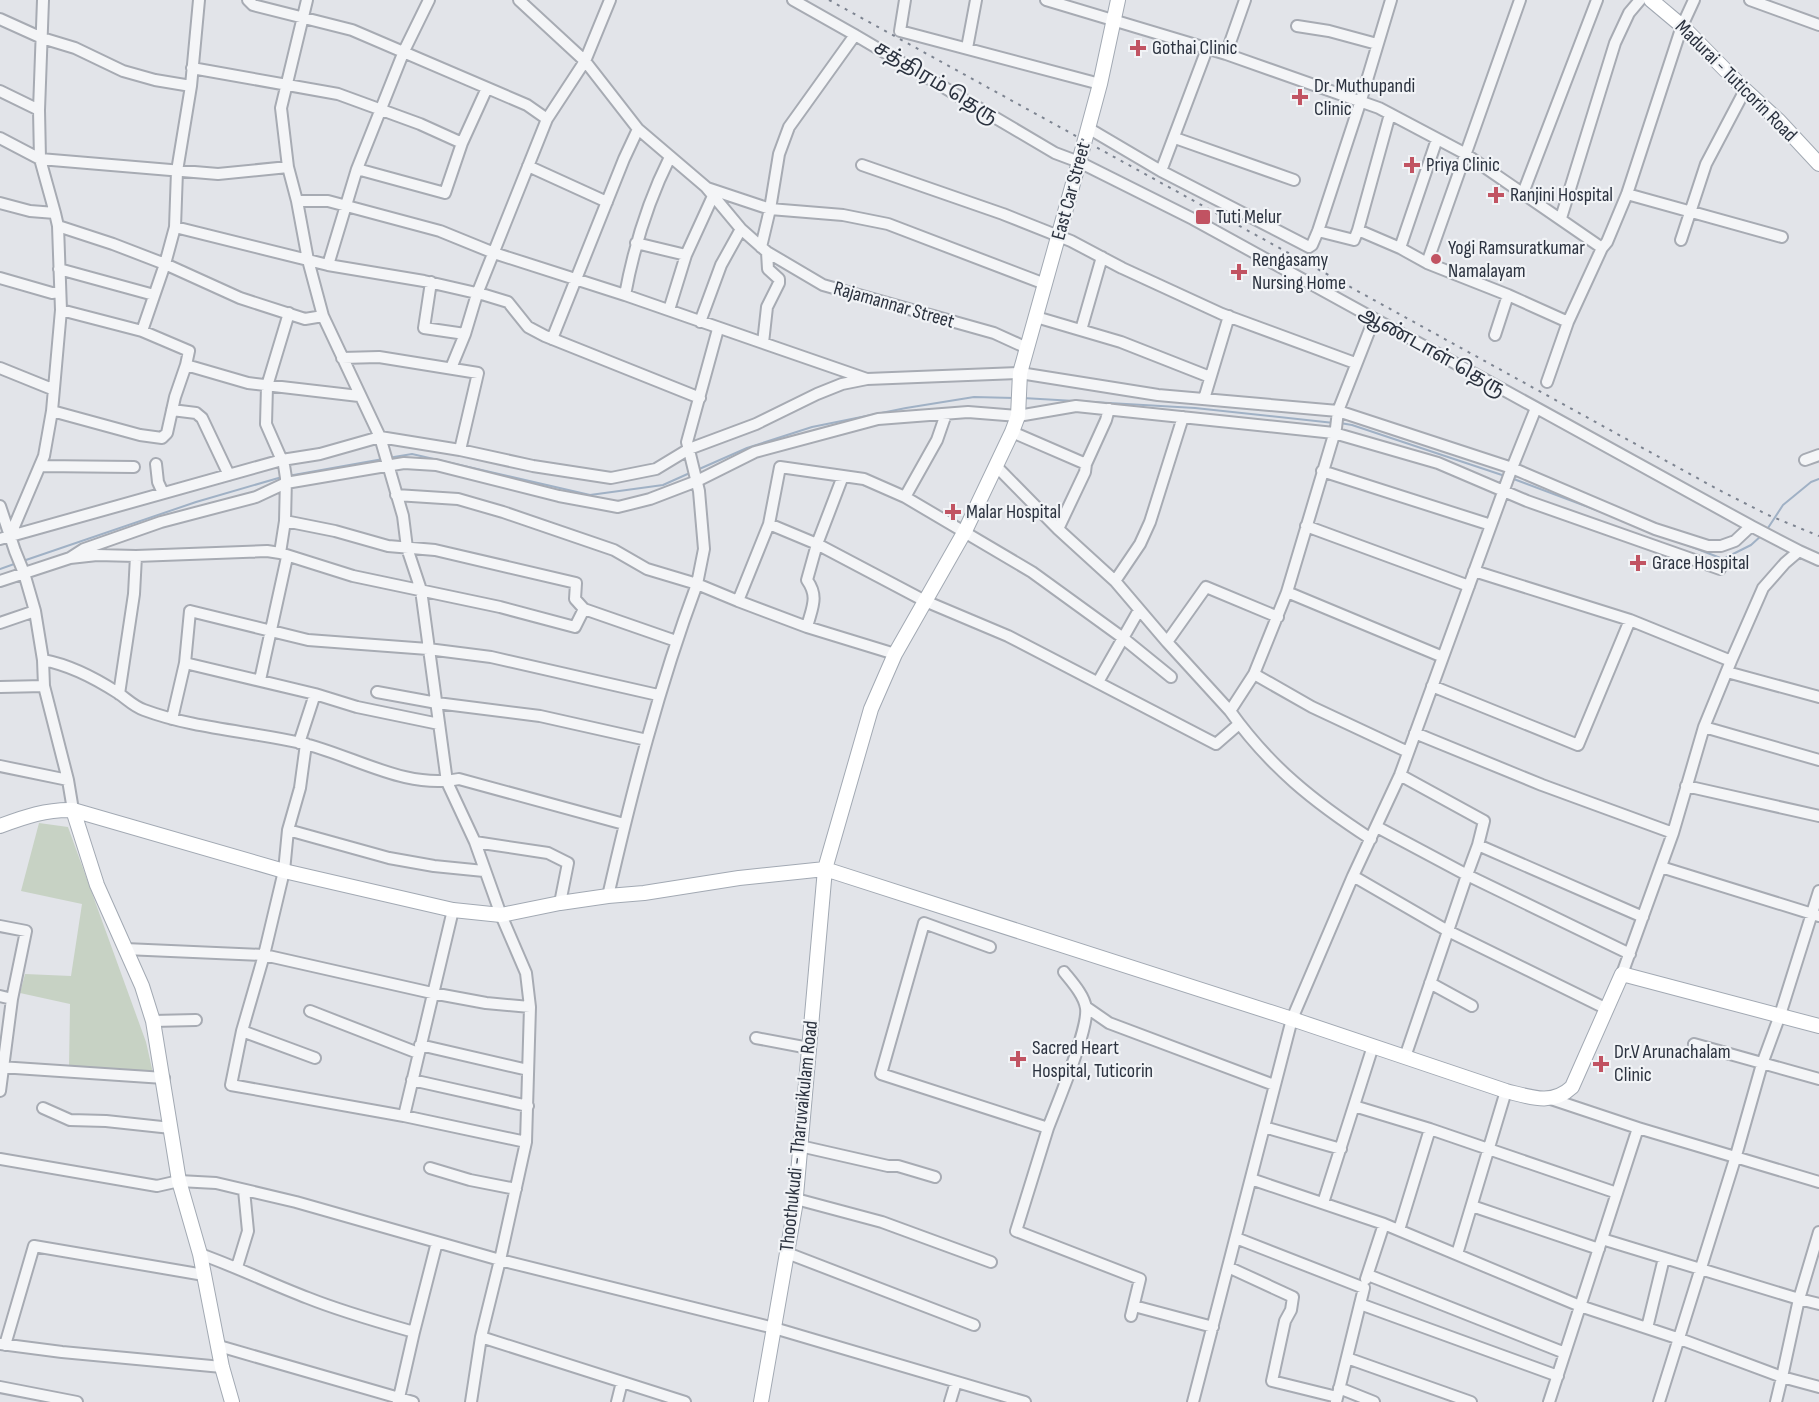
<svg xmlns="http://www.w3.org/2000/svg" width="1819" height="1402" viewBox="0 0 1819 1402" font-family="'Sofia Sans Condensed','Noto Sans Tamil',sans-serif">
  <rect width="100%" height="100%" fill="#e2e4e9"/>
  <path fill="#c7d2c4" d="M39 823 68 827 146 1042 153 1073 69 1068 70 1004 20 993 25 974 71 976 82 904 21 891Z"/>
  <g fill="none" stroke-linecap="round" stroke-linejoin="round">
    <path stroke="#a0b1c5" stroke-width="2" d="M1023 398 1195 408 1334 423
      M1340 423 1352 425 1505 476
      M388 458 412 454 590 495 663 485 692 472
      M697 470 747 448 812 427 906 408 974 397 1014 398
      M288 476 383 459
      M1511 478 1612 516
      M1766 531 1783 505 1811 482 1819 479
      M1682 543 1723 559 1751 545 1762 535
      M23 561 196 502 282 477
      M0 569 17 563"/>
    <g stroke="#a7abb3" stroke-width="14">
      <path id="minor" d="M43 0 39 110 40 159 55 213
        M248 0 253 5 352 30 527 105 547 119
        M307 0 281 108 288 167 297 201 308 260 323 316 380 437 403 516 407 548 421 590 447 782 475 842 501 915 526 973 530 1007 526 1142 500 1260 481 1337 471 1402
        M519 0 585 61 638 129 706 187 741 229 767 252 768 269 779 279V283L767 307 763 343 867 379
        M793 0 855 35 1055 153 1079 162 1193 219 1751 526
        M905 0 900 31 1100 84
        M1046 0 1226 54 1379 108 1464 153 1602 248 1568 322 1547 382
        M1750 0 1819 25
        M0 19 42 38 75 48 123 71 155 80 191 86
        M1297 26 1329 31 1377 44
        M967 48 976 0
        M1226 54 1245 0
        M192 68 338 94 420 124 462 143
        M0 91 39 110
        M1390 114 1358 230 1400 248 1427 263 1508 295 1495 335
        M1088 128 1161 171 1309 247 1312 245 1318 231 1361 100 1391 0
        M0 138 40 159 218 174 288 167
        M1175 138 1294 180
        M862 165 1003 214 1071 241 1122 268 1222 314 1355 363
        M528 166 607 202
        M357 169 445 193 462 143 487 88
        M1161 171 1207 49
        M707 188 770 209 843 215 888 224 1045 284
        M1523 193 1597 0
        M1627 194 1782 237
        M297 201H328L440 231 494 253 625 295 763 343
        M0 203 30 211 55 213 58 226 61 310 52 411 44 456 10 536
        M1561 218 1615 43 1629 13 1640 0
        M58 226 113 244 165 264 240 298 305 319 323 316
        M175 227 328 265 424 281 485 295 508 302 528 327 545 336 700 398
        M1318 231 1354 240 1358 230
        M1681 240 1706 164 1745 90
        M636 243 686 255
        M761 247 770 209 779 154 789 127 855 35
        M1400 248 1437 139
        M1602 248 1607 242 1627 194 1682 26 1694 0
        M767 252 823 285 994 333 1027 348
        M1427 263 1520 0
        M328 265 357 169 404 51 429 0
        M59 269 154 295
        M0 278 52 293 60 292
        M431 282 424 328 465 334
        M625 295C634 246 648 201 670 157
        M1508 295 1568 322
        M61 310 142 331 189 351 186 365 248 383 359 396
        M669 310 686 255 713 196
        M289 313 267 386 266 424 284 465 286 478 285 521 335 531 388 546 435 550 576 583 575 599 584 609
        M1036 317 1121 342 1210 377
        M700 322 721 265 741 229
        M1081 330 1102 257
        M142 331 165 264 175 227 177 171 191 86 199 0
        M552 339 624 159 638 129
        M342 358 379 357 478 373 460 450
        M0 368 52 389
        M451 368 465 334 477 294 547 119 585 61 610 0
        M1204 399 1229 316
        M172 410 196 413 202 418 229 475
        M52 411 140 435 162 438 167 433 175 397 186 365
        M1012 432 1086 464
        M1805 460 1819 455
        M156 464 158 482 163 493
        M40 466 134 467
        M996 466 1058 529 1115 581 1167 642
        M1322 471 1491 525
        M396 495 458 499 503 512 614 550 647 569 697 584 704 549 699 491 687 442 718 329
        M905 497 937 440 946 414
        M0 506 15 551 24 573 35 611 43 660 44 686 68 780 73 810
        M769 524 738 601 807 627 895 654
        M1306 526 1469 586
        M1058 529 1085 472 1086 464 1106 420 1109 409
        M0 539 282 460 320 454 380 437 460 450 533 466 611 478 656 469 689 449 756 424 817 394 842 384 867 379 1020 373 1158 395 1338 411 1512 468 1655 529 1708 546H1721L1735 541 1751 526 1799 551
        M280 553 285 521
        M70 558 84 549 161 522 256 497 286 483 368 469 404 463 436 465 559 496 618 507 650 499 697 481 755 452 878 419 968 412 1018 416 1076 406 1334 433 1438 463 1527 501 1720 569
        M1474 571 1630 620 1731 661
        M0 581 70 558 97 555 136 556 267 551 280 553 353 576 500 607 575 627 584 609 676 641
        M1115 581 1140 544 1150 522 1183 417
        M1287 592 1336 428 1338 411 1374 319
        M0 623 35 611
        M807 627C812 607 819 597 807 580L817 544 843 476
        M43 660C70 665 95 678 118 693 127 699 133 706 144 710 195 729 249 731 301 743 353 755 405 790 459 779L624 824
        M185 663 315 694 357 707 439 724
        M1727 672 1819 697
        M1254 674 1312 707 1408 752
        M1171 677 1123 638 1032 572 905 497 864 479 780 467 769 524 817 544 925 601 1008 636 1216 744 1239 724
        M260 680 287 557
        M1098 682 1139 610
        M1432 686 1578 745 1630 620
        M0 687 44 686
        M377 692 437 703 540 716 647 740
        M119 694 134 594 136 556
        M1230 711 1167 642 1206 587 1278 617
        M172 719 185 663 190 611 308 640 428 649 491 657 658 695
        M1704 727 1819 760
        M1415 733 1542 785 1673 833
        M299 743 315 694
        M306 744 300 788 288 830 284 871 264 955 432 993 486 1003 530 1007
        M0 766 68 780
        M1400 775 1484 821 1478 845
        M1686 786 1819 816
        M1377 827 1467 875 1478 845 1643 917
        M288 830 389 858 434 866 484 871
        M1371 839C1314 802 1270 767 1230 711L1254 674 1287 592 1443 657
        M475 842 548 853 568 863 560 903
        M1661 867 1819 916
        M1353 876 1448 931 1467 875 1630 954
        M608 896C632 791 659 686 697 584L738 601
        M453 910 404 1116 526 1142
        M0 926 26 931 12 999 0 1091
        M990 947 924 923 881 1074 1048 1128C1057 1104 1089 1029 1086 1008 1084 995 1072 982 1064 972
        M125 949 264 955 242 1031 231 1085 404 1116
        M1622 974 1673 833 1704 727 1731 661 1763 588 1785 563 1799 551 1819 560
        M1430 983 1472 1006
        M0 996 12 999
        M1086 1007 1109 1023 1274 1085
        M310 1011 418 1053
        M153 1021 196 1020
        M242 1031 315 1058
        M756 1038 809 1048
        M1694 1044 1819 1079
        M420 1045 528 1070
        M1405 1057 1448 931 1607 1009
        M0 1067 164 1078
        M412 1080 528 1106
        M1551 1099 1638 1128
        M1354 1106 1430 1129 1617 1193
        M43 1108 70 1120 106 1121 171 1128
        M1264 1127 1341 1149
        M1048 1128 1016 1231 1140 1279 1131 1316
        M800 1146 888 1166H898L935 1177
        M0 1159 157 1186 179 1181 216 1183 296 1202 500 1260 774 1328 1025 1402
        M430 1168 470 1180 516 1189
        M1251 1179 1384 1224 1580 1306 1680 1339 1782 1377 1776 1402
        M796 1199 882 1222 991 1262
        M1323 1203 1373 1046
        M1472 1206 1599 1249
        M1399 1230 1430 1129
        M1236 1238 1364 1288 1336 1402
        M1602 1239 1799 1299 1819 1232
        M787 1253 974 1325
        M200 1254C237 1267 271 1284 308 1298 343 1312 379 1322 414 1332L437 1242
        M1457 1254 1506 1091
        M237 1267 248 1231 244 1190
        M1228 1267 1293 1297 1291 1310 1285 1321 1272 1381 1337 1397
        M1368 1275 1565 1353
        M1366 1279 1384 1224
        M1360 1304 1558 1376
        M1819 1304 1799 1299 1782 1377 1819 1387
        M1134 1306 1213 1327
        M1647 1328 1664 1258
        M481 1337 685 1402
        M0 1344 62 1352 222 1367
        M5 1345 34 1246 204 1275
        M219 1346 413 1402
        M1347 1358 1471 1402
        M0 1387 77 1402
        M1339 1388 1374 1402
        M398 1402 414 1332
        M617 1402 622 1382
        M950 1402 956 1382
        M1193 1402 1292 1019 1353 876 1400 775 1510 473 1536 408
        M1549 1402 1638 1128 1819 1182
        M1659 1402 1735 1159 1762 1064 1780 1015 1819 891"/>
    </g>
    <g stroke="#a2a9b3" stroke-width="16">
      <path id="major" d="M1651 0 1682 26 1745 90 1779 121 1819 164
        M73 810 97 885 142 986 153 1021 179 1181 200 1254 222 1367 232 1402
        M0 826C24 817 47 809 73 810L284 871 453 910 501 915 560 903 608 896 644 893 739 878 825 869 1292 1019 1506 1091C1530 1097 1552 1106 1572 1087L1622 974 1819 1026
        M761 1402 795 1207 825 869 871 709 895 654 965 531 1012 432 1018 416 1020 373 1079 162 1100 84 1118 0"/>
    </g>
    <use href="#minor" stroke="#f4f5f7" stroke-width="10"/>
    <use href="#major" stroke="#fff" stroke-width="14"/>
    <path stroke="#7d8491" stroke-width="2" stroke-dasharray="3 6" stroke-linecap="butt" d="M829 0 1719 490 1768 515 1819 536"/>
  </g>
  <g fill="#c15362" stroke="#f1f3f6" stroke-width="2">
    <path d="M1135 39h6v6h6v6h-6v6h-6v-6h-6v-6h6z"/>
    <path d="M1297 88h6v6h6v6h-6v6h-6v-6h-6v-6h6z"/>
    <path d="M1409 156h6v6h6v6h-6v6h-6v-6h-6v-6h6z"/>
    <path d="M1493 186h6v6h6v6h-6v6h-6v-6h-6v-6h6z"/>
    <rect x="1195" y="209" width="16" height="16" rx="3"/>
    <circle cx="1436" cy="259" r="6"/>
    <path d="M1236 263h6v6h6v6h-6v6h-6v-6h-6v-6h6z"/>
    <path d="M950 503h6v6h6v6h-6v6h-6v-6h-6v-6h6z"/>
    <path d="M1635 554h6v6h6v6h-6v6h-6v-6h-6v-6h6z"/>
    <path d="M1015 1050h6v6h6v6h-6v6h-6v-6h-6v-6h6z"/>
    <path d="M1598 1055h6v6h6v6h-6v6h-6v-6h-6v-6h6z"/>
  </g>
  <g text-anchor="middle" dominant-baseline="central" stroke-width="4.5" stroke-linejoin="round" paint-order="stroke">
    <g font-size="20" fill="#2b323f" stroke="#f1f3f6" text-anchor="start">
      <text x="1152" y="48">Gothai Clinic</text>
      <text x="1314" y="86">Dr. Muthupandi<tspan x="1314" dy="23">Clinic</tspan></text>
      <text x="1426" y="165">Priya Clinic</text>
      <text x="1510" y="195">Ranjini Hospital</text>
      <text x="1216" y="217">Tuti Melur</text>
      <text x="1448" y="248">Yogi Ramsuratkumar<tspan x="1448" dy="23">Namalayam</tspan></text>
      <text x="1252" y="260">Rengasamy<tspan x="1252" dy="23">Nursing Home</tspan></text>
      <text x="966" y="512">Malar Hospital</text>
      <text x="1652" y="563">Grace Hospital</text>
      <text x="1032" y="1048">Sacred Heart<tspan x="1032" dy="23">Hospital, Tuticorin</tspan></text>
      <text x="1614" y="1052">Dr.V Arunachalam<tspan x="1614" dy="23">Clinic</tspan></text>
    </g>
    <g font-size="20" fill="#2b323f" stroke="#f1f3f6">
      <text transform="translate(1736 81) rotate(45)">Madurai - Tuticorin Road</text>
      <text transform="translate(936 82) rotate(31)">சத்திரம் தெரு</text>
      <text transform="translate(1071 191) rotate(-75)">East Car Street</text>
      <text transform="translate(894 305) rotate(16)">Rajamannar Street</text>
      <text transform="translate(1432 351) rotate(29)">ஆண்டாள் தெரு</text>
      <text transform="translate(799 1136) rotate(-84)">Thoothukudi - Tharuvaikulam Road</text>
    </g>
  </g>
</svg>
